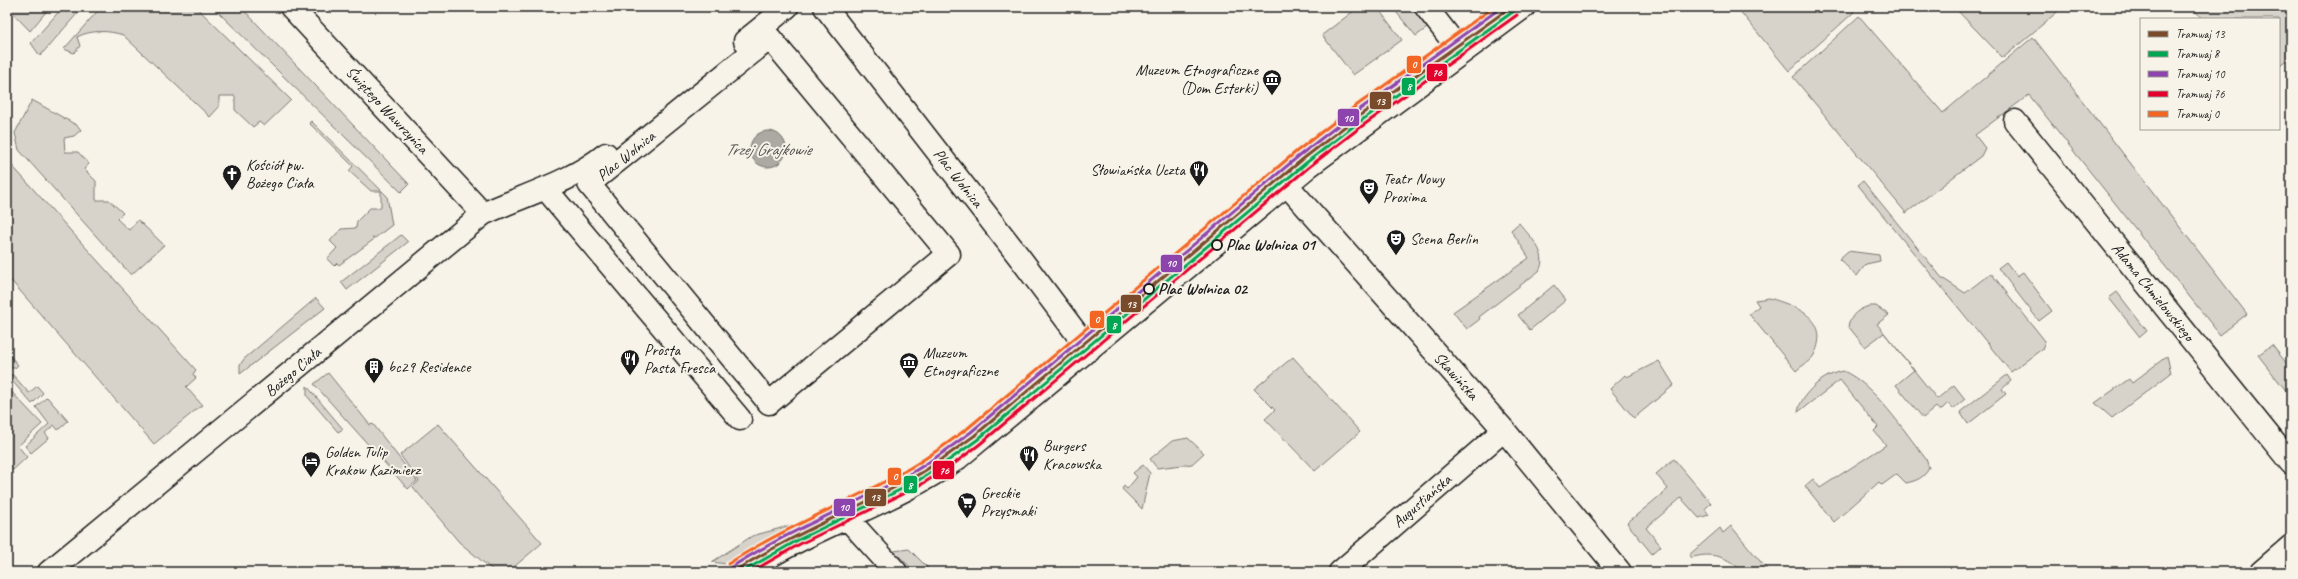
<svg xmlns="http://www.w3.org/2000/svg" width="2298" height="579" viewBox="0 0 2298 579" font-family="Caveat,sans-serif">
  <rect width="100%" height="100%" fill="#f7f3e8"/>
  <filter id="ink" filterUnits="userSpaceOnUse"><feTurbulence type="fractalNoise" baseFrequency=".025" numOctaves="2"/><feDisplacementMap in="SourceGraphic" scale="8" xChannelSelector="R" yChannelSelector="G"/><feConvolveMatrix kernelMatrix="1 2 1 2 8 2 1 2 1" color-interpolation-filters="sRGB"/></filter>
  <g filter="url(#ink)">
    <path fill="#d7d3cb" stroke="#7a7874" d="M7 7H50L30 31Z
      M63 7H83L40 56 31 43Z
      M101 7H196L291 100 264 126 259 122 253 127 235 110V96H219V107L210 117 123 35C108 30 90 30 77 37L80 46 74 53 64 49Z
      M213 7H241L409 184 401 192Z
      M1359 7H1377L1402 40 1353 75 1322 35Z
      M1392 7H1411L1427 28 1416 36Z
      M1743 7H1850L1854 12 1789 71 1739 10Z
      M1954 7H2063L2003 58Z
      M2192 7H2283L2291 16V56L2279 66V19H2202Z
      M1859 16 1943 113 2033 37 2247 314 2220 335 2029 95 1975 135 1985 148 1981 156 1906 213 1793 77Z
      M32 100 78 126 81 130 74 136 64 138 65 152H78L89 164 84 169 96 181V200H109L123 213 117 219 129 230 138 220 164 245 131 275 19 150 15 133Z
      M311 121 387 196 392 225 375 238 373 237V240L339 265 337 263 334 266 327 259 337 248 330 241 341 229 356 228 357 221 370 208H381V191H371L349 171 353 166 309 123Z
      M7 160 196 370 193 374 196 378 186 387 202 405 154 444 7 276Z
      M1863 181 1942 278 1965 293 1991 273 2045 341 2042 349 2011 372 1858 185Z
      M1519 223C1530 237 1549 253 1539 271L1479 317 1480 319 1467 329 1453 312 1529 258 1511 230Z
      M401 235 408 242 347 290 341 282Z
      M1848 251 1879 255 1880 261 1866 264 1857 276 1839 259Z
      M2006 262 2017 276 2023 272 2052 311 2039 321 1998 268Z
      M1554 285 1566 300 1530 330 1518 315Z
      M2117 292 2147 331 2140 337 2109 298Z
      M316 298 325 308 240 374V365L244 359Z
      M1769 298C1796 306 1832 319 1814 355 1811 361 1801 366 1796 371L1749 314 1759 306 1755 300Z
      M1869 306H1876L1889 315 1877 324 1937 399 1954 385 1965 399 1953 409 1948 403 1940 411 1936 407 1923 418 1896 385 1914 370 1884 333 1865 347 1848 326C1852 314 1857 310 1869 306Z
      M2272 345 2291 369V397L2258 355Z
      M7 352 18 365 15 368H7Z
      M2167 356 2171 373 2112 418 2095 403 2129 379 2132 383Z
      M1293 357 1360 432 1315 471 1265 419 1275 410 1254 389Z
      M1659 361 1674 385 1634 418 1610 389 1625 375 1627 377Z
      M1843 371C1873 383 1905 432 1926 459L1929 468C1924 478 1916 481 1906 483L1897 474 1882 485 1879 482 1834 522 1805 486 1813 479 1820 488 1886 445 1874 431 1878 427 1840 380 1798 412C1801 393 1824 374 1843 371Z
      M328 373 370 425 373 424 417 481 408 489 314 384Z
      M7 375H13L29 393 37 386 43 393 32 404Z
      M2007 375 2011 381 2002 389 2006 394 1968 424 1960 412Z
      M307 386 343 429 338 432 307 396Z
      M7 387 42 424 18 446 27 457 13 470 7 464Z
      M47 397 68 421 58 430 54 425 45 433 49 438 31 453 25 446 49 424 36 407Z
      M438 424 542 543 508 572H495L459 542 413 487 419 481 400 455Z
      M1188 438 1204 453 1192 464 1157 468 1150 459 1172 441Z
      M1674 459 1711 503 1705 509 1709 515 1699 518 1681 498 1646 528 1661 546 1652 554 1627 523 1668 489 1656 474Z
      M1143 465 1150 473 1142 509 1122 489 1124 486 1127 489 1137 477 1133 473Z
      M792 525 726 564 712 562 752 536Z
      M1731 526 1769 572H1742C1730 557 1710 551 1691 558L1689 555 1720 528 1723 533Z
      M909 549 932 572H915L894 551Z"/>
    <path fill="#aca9a2" stroke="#72716c" d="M750 149a18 18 0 1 1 36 0a18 18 0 1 1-36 0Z"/>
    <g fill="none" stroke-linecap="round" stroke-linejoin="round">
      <g stroke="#1c1c1c" stroke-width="25">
        <path id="minor" d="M291 7 483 214
          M825 7 1020 258 1089 350
          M1426 7 1461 52
          M770 38 949 254 769 403 589 184Z
          M745 41 787 7
          M2015 121 2291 463
          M1286 184 1504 430 1620 572
          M545 188 740 419
          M847 518 896 572
          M49 572 483 214C524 195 570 183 606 154
          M745 572C812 526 892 505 958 458L1309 166 1524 7
          M1340 572 1504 430
          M2261 572 2291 546"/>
      </g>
      <use href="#minor" stroke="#f7f3e8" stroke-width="22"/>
      <g stroke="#f7f3e8" stroke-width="6">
        <path id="tram-1" d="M733 572C791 535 854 510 914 477 935 466 954 450 974 436L1303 159 1352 121 1511 7"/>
      </g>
      <g stroke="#f7f3e8" stroke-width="6">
        <path id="tram-2" d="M742 572 798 540 916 482 952 458 977 440 1306 163 1355 125 1514 11"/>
      </g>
      <g stroke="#f7f3e8" stroke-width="6">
        <path id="tram-3" d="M730 568C789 530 853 506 913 472 934 460 952 446 971 432L1300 155 1349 117 1502 7"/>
      </g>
      <g stroke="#f7f3e8" stroke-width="6">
        <path id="tram-4" d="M751 572 800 544 919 486 955 463 980 444 1309 167 1358 129 1517 15"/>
      </g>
      <g stroke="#f7f3e8" stroke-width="6">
        <path id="tram-5" d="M728 564C786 526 850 502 910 468 931 456 949 442 968 428L1297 151 1346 113 1494 7"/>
      </g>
      <use href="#tram-1" stroke="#7a4b2a" stroke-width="3"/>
      <use href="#tram-2" stroke="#00a651" stroke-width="3"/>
      <use href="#tram-3" stroke="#8e44ad" stroke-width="3"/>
      <use href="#tram-4" stroke="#e4002b" stroke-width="3"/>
      <use href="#tram-5" stroke="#f26522" stroke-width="3"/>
    </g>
  </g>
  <defs>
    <g id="museum-pin" transform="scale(1)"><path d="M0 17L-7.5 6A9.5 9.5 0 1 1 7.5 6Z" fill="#1c1c1c" stroke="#f7f3e8"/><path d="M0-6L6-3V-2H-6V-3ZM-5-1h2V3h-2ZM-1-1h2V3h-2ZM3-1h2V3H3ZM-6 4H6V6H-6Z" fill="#fff"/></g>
    <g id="restaurant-pin" transform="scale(1)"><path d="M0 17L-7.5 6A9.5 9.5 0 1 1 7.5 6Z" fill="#1c1c1c" stroke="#f7f3e8"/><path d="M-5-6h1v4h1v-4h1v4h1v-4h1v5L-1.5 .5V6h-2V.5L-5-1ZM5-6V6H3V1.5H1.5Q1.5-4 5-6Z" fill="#fff"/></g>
    <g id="church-pin" transform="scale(1)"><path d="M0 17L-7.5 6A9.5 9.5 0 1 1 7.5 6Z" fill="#1c1c1c" stroke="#f7f3e8"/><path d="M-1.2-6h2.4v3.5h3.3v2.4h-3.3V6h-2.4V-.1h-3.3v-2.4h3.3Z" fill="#fff"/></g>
    <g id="theatre-pin" transform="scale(1)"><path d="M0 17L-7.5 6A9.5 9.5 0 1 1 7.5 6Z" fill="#1c1c1c" stroke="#f7f3e8"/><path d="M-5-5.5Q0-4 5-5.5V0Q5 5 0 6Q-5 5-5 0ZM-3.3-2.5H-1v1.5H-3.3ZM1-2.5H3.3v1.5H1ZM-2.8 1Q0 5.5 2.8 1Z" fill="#fff"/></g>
    <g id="building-pin" transform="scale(1)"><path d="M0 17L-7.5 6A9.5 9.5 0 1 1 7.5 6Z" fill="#1c1c1c" stroke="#f7f3e8"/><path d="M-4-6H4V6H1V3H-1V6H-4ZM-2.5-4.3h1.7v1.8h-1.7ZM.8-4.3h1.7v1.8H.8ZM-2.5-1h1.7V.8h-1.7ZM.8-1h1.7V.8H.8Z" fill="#fff"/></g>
    <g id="hotel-pin" transform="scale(1)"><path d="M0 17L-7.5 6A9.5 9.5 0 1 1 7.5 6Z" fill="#1c1c1c" stroke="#f7f3e8"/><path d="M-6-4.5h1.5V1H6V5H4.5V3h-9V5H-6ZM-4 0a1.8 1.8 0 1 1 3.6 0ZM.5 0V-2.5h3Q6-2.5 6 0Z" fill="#fff"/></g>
    <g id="supermarket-pin" transform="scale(1)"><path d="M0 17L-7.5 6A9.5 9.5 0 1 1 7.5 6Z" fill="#1c1c1c" stroke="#f7f3e8"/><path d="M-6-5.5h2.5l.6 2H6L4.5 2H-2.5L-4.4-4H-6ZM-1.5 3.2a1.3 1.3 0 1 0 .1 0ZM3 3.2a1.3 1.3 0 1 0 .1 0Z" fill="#fff"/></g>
  </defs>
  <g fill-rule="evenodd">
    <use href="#museum-pin" x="1272" y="79"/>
    <use href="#restaurant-pin" x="1199" y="170"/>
    <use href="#church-pin" x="232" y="174"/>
    <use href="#theatre-pin" x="1369" y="188"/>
    <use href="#theatre-pin" x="1396" y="239"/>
    <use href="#restaurant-pin" x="630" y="359"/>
    <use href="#museum-pin" x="909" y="362"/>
    <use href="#building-pin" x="374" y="367"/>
    <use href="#restaurant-pin" x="1029" y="455"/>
    <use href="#hotel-pin" x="311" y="461"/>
    <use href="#supermarket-pin" x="967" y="502"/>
  </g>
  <g fill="#f7f3e8" stroke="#1c1c1c" stroke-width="2">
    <circle cx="1217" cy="245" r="5"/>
    <circle cx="1149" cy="289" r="5"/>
  </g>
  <g text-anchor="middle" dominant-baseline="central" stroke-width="4" stroke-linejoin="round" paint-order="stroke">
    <g font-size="16" fill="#1c1c1c" stroke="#f7f3e8" text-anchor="start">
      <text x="1258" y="70" text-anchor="end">Muzeum Etnograficzne<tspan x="1258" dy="18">(Dom Esterki)</tspan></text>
      <text x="246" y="165">Kościół pw.<tspan x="246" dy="18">Bożego Ciała</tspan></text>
      <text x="1185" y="170" text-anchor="end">Słowiańska Uczta</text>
      <text x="1383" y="179">Teatr Nowy<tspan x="1383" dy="18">Proxima</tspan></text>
      <text x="1410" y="239">Scena Berlin</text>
      <text x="644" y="350">Prosta<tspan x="644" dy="18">Pasta Fresca</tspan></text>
      <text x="923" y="353">Muzeum<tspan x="923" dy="18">Etnograficzne</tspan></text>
      <text x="388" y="367">bc29 Residence</text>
      <text x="1043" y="446">Burgers<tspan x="1043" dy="18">Kracowska</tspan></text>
      <text x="325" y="452">Golden Tulip<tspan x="325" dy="18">Krakow Kazimierz</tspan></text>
      <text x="981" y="493">Greckie<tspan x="981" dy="18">Przysmaki</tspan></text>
    </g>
    <g font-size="16" fill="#1c1c1c" stroke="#f7f3e8">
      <text transform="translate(387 110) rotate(47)">Świętego Wawrzyńca</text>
      <text transform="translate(626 156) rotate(-39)">Plac Wolnica</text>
      <text transform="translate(958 178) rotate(52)">Plac Wolnica</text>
      <text transform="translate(2153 292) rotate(51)">Adama Chmielowskiego</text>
      <text transform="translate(293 372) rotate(-40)">Bożego Ciała</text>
      <text transform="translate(1456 376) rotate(48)">Skawińska</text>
      <text transform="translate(1422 501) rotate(-41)">Augustiańska</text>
    </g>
    <g font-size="16" font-weight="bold" fill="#1c1c1c" stroke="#f7f3e8" text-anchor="start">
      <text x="1226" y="245">Plac Wolnica 01</text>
      <text x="1158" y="289">Plac Wolnica 02</text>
    </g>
    <g font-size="17" font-style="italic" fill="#565452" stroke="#f7f3e8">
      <text x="768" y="149">Trzej Grajkowie</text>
    </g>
  </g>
  <g stroke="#f7f3e8" stroke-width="1.5">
    <rect x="1406" y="55" width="16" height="19" rx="4" fill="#f26522"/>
    <rect x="1426" y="63" width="22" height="19" rx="4" fill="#e4002b"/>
    <rect x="1401" y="77" width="15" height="19" rx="4" fill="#00a651"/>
    <rect x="1369" y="91" width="23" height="19" rx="4" fill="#7a4b2a"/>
    <rect x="1337" y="108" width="23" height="19" rx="4" fill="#8e44ad"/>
    <rect x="1160" y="254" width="23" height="19" rx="4" fill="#8e44ad"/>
    <rect x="1120" y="294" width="22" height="19" rx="4" fill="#7a4b2a"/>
    <rect x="1089" y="310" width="16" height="19" rx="4" fill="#f26522"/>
    <rect x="1106" y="315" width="16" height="19" rx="4" fill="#00a651"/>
    <rect x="932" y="460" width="23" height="20" rx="4" fill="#e4002b"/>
    <rect x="887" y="467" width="15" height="19" rx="4" fill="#f26522"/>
    <rect x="903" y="475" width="15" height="19" rx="4" fill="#00a651"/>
    <rect x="864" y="488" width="23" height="19" rx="4" fill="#7a4b2a"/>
    <rect x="833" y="498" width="23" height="19" rx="4" fill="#8e44ad"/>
  </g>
  <g font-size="11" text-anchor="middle" font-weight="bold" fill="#fff">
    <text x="1414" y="68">0</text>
    <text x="1437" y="76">76</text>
    <text x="1409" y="90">8</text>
    <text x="1380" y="105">13</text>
    <text x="1348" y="122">10</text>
    <text x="1171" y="267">10</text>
    <text x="1131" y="308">13</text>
    <text x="1097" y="323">0</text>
    <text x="1114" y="329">8</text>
    <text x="944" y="474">76</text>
    <text x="895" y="480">0</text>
    <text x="910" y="489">8</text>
    <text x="875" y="501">13</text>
    <text x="844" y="511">10</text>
  </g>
  <rect width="2298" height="579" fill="none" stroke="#f7f3e8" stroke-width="24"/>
  <rect x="12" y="12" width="2274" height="555" fill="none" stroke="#1c1c1c" stroke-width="1.5" filter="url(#ink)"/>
  <rect x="2140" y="18" width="140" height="112" fill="#f7f3e8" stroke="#9f9d96"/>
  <rect x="2148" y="31" width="20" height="6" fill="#7a4b2a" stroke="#9f9d96"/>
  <text x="2176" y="38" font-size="12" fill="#1c1c1c">Tramwaj 13</text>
  <rect x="2148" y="51" width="20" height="6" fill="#00a651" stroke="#9f9d96"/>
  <text x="2176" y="58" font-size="12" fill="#1c1c1c">Tramwaj 8</text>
  <rect x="2148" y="71" width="20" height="6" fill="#8e44ad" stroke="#9f9d96"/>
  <text x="2176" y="78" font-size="12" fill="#1c1c1c">Tramwaj 10</text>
  <rect x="2148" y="91" width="20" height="6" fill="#e4002b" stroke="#9f9d96"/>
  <text x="2176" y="98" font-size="12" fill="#1c1c1c">Tramwaj 76</text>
  <rect x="2148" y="111" width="20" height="6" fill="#f26522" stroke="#9f9d96"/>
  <text x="2176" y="118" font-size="12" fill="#1c1c1c">Tramwaj 0</text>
</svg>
